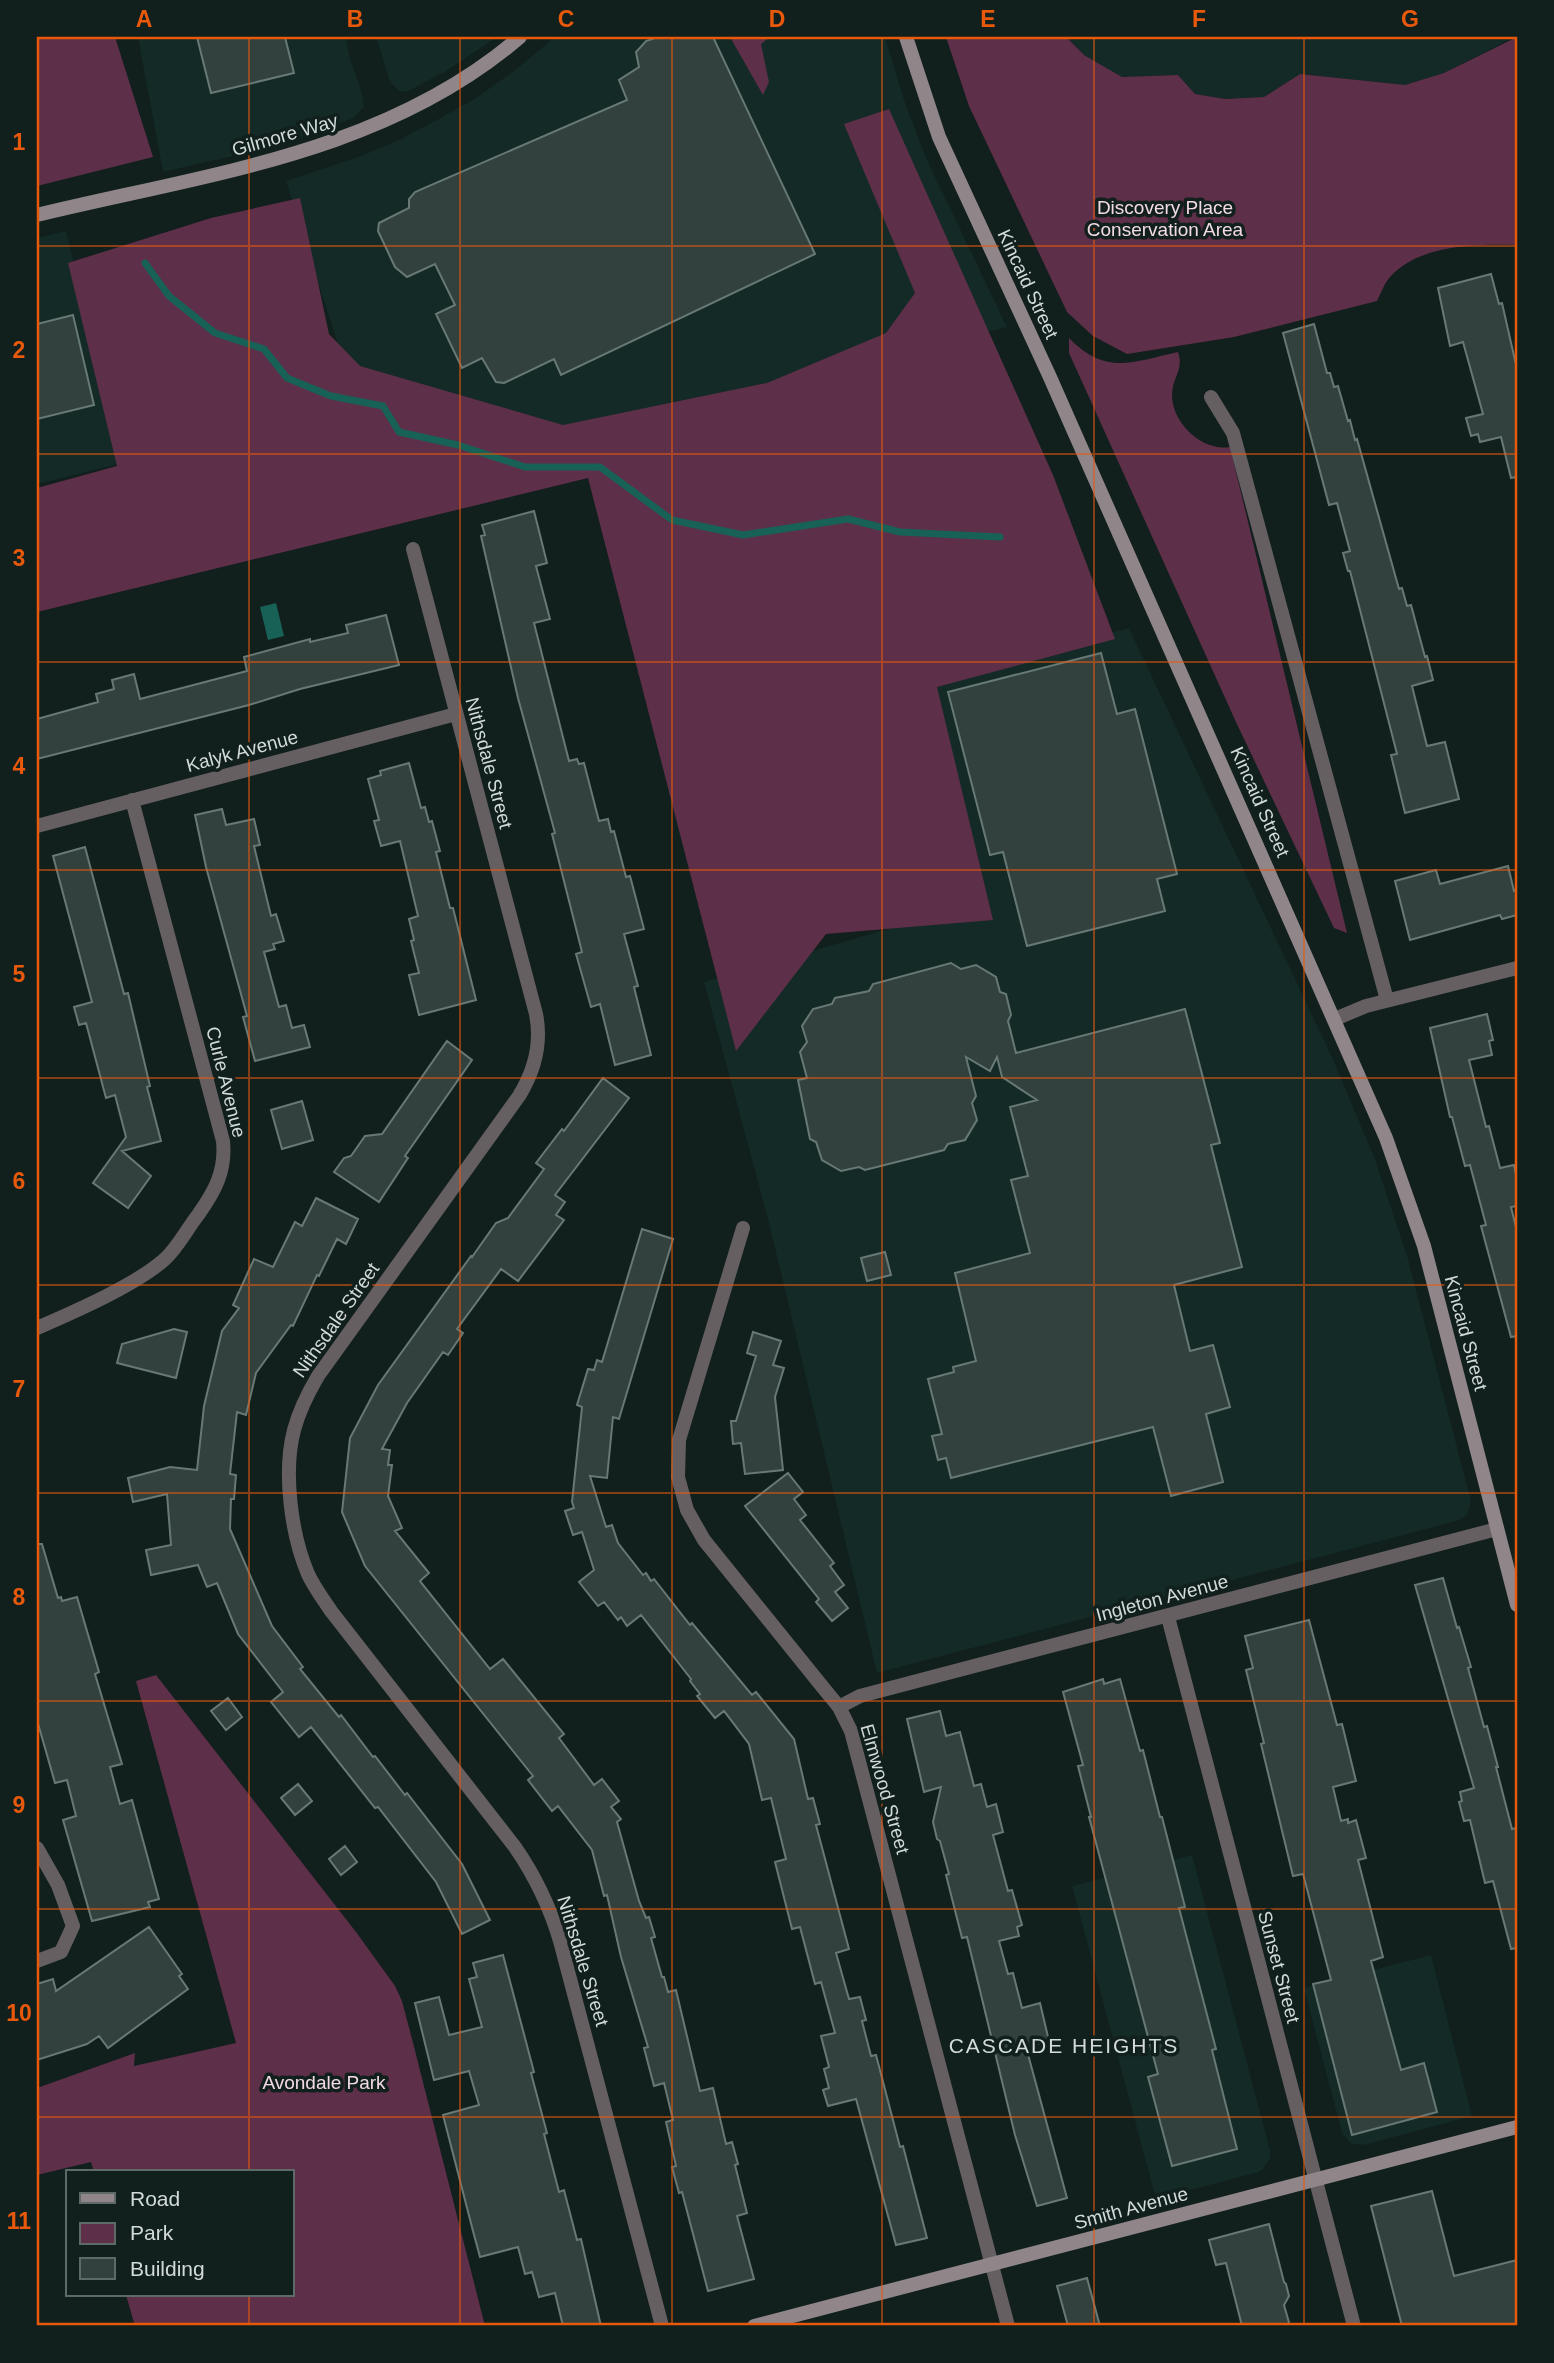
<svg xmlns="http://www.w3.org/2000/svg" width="1554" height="2363" viewBox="0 0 1554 2363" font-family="Helvetica,sans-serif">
  <rect width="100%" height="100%" fill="#111f1d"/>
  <path fill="#132a26" d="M138 37H346L350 59 362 93 364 107 354 118 273 147 163 172Z
    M376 37H497L445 72 406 92 399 91 390 82Z
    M555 37H885L906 106 927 160 1007 327 526 446 346 370 286 181 361 156 399 140 435 121 476 98 514 71Z
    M1066 37H1514L1444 73 1405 85 1300 74 1264 97 1225 99 1195 94 1178 75 1122 77 1084 55Z
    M66 231 123 463 37 484V238Z
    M1129 628 1332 1057 1375 1159 1408 1259 1470 1497V1505L1467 1515 1457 1521 877 1673 767 1215 704 982 968 906 916 684Z
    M1192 1855 1270 2150V2158L1264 2168 1259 2172 1156 2199 1072 1886Z
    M1431 1955 1472 2116 1364 2145 1352 2144 1342 2133 1304 1988Z"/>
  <path fill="#5e2f48" d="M37 37H115L153 157 37 186Z
    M730 37H770L761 44 769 82 763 95Z
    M946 37H1066L1084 55 1122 77 1178 75 1195 94 1225 99 1264 97 1300 74 1405 85 1444 73 1517 37V245C1477 244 1420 244 1390 277 1384 284 1381 293 1377 301L1234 337 1127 354 1093 336 1067 312 969 106Z
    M889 109 1053 475 1115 639 937 687 993 920 826 934 736 1051 588 478 37 612V488L117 466 68 263 211 218 300 198 329 334 360 366 563 425 767 383 886 333 915 293 844 124Z
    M1069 338C1106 376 1132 362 1178 352 1184 370 1173 376 1172 394 1171 422 1202 452 1230 447L1347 933 1334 928 1236 722 1069 353Z
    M156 1675 356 1932 395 1986 402 2001 412 2039 485 2326H135L126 2295H292V2172H94L91 2162 37 2175V2088L135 2053 134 2066 236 2043 136 1681Z"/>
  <path fill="#186157" d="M276 603 284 636 268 640 260 607Z"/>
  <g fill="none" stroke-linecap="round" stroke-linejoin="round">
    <path stroke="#186157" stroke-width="7" d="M145 263 169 296 215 333 264 349 287 378 331 396 383 406 399 432 458 445 525 467H600L672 520 743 535 848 519 900 532 1000 537"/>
  </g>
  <path fill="#32413e" stroke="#687975" stroke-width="2" d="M197 37H285L294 73 211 93Z
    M658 37H713L815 254 561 375 554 359 504 383 496 382 482 358 462 368 436 314 455 305 435 264 407 277 395 267 378 231 379 223 409 208V199L415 192 627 100 619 80 639 67 636 52 646 41Z
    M1491 274 1499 304 1502 303 1517 369V477L1511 478 1501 437 1480 442 1478 434 1471 436 1466 418 1483 414 1463 342 1450 346 1438 288Z
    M73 315 94 405 37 419V324Z
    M1314 324 1327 373H1330L1334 387 1338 386 1348 421 1350 420 1355 440 1357 439 1399 589 1402 588 1407 606 1411 605 1425 657 1427 656 1433 680 1412 686 1427 746 1445 742 1459 799 1405 813 1391 755 1397 754 1350 571H1348L1343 553 1350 551 1337 503 1329 505 1283 333Z
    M534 511 547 563 536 566 550 619 534 623 569 761 577 759 579 764 584 763 599 821 608 819 611 832 614 831 626 877 630 876 644 929 624 934 638 986 634 987 651 1055 615 1065 600 1004 591 1007 576 954 582 952 552 834 555 833 518 698 481 536 485 535 482 525Z
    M386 615 399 665 300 689 249 705 37 759V719L98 702 96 694 114 689 112 680 134 674 140 699 247 671 244 657 310 639V642L348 633 346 625Z
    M1101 653 1117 714 1135 709 1177 874 1157 879 1165 911 1027 946 1003 852 990 855 948 692Z
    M409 763 421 808 425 807 429 822 432 821 440 851 436 852 450 908H453L476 1000 419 1015 409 975 419 973 411 941 414 940 409 919 418 916 400 841 381 846 374 821 379 820 368 779 381 775 380 771Z
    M222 809 226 825 254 819 260 845 254 846 271 916 276 914 284 941 273 944 275 949 264 952 279 1007 286 1005 292 1028 304 1025 310 1047 255 1061 243 1017 247 1016 206 867 195 815Z
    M85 847 124 994 128 993 150 1086 147 1087 161 1141 122 1151 151 1176 128 1208 93 1183 126 1137 115 1095 106 1098 86 1023 79 1025 74 1007 92 1002 53 856Z
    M1508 866 1514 891 1517 890V915L1502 919 1500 915 1410 940 1395 881 1436 870 1440 884Z
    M951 963 961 969 976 965 996 977 1000 992 1006 994 1011 1015 1008 1021 1016 1053 1185 1009 1220 1143 1211 1145 1242 1267 1174 1285 1190 1351 1213 1345 1230 1407 1206 1414 1223 1482 1171 1496 1153 1427 951 1478 946 1458 938 1460 932 1436 942 1434 928 1379 954 1372 953 1367 976 1361 955 1273 1030 1253 1011 1180 1028 1176 1010 1107 1037 1100 1002 1077 997 1057 990 1071 966 1057 976 1096 972 1103 977 1120 965 1140 948 1144 944 1150 865 1170 859 1167 841 1171 822 1160 816 1142 810 1139 798 1080 807 1078 800 1052 807 1042 802 1026 813 1009 832 1004 835 998 869 991 873 984Z
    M1487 1014 1493 1040 1489 1041 1492 1055 1469 1060 1486 1127 1489 1126 1500 1168 1514 1165 1517 1179V1206L1511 1207 1517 1231V1336L1511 1337 1481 1226 1486 1225 1470 1165 1465 1166 1452 1117H1450L1430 1028Z
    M447 1041 472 1060 405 1156 408 1158 379 1202 334 1172 344 1158 351 1156 365 1136 382 1134Z
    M603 1078 629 1098 555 1195 565 1202 556 1215 564 1220 518 1281 501 1269 457 1329 463 1333 448 1355 443 1352 407 1403 382 1449 390 1450 388 1465H392L388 1496 402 1528 395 1531 429 1573 420 1581 490 1669 503 1659 564 1734 559 1738 594 1785 602 1779 619 1801 611 1807 621 1819 617 1822 639 1901 646 1918 649 1917 655 1937 651 1938 662 1977H664L668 1992 676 1990 700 2091 713 2088 726 2144 732 2142 738 2164 735 2165 747 2213 737 2216 754 2279 708 2291 682 2192 679 2193 672 2167 676 2166 666 2122 673 2120 664 2083 654 2086 644 2048 648 2047 621 1957 607 1895 604 1896 592 1850 558 1806 552 1811 528 1780 533 1776 365 1566 342 1512 350 1438 378 1385 471 1256 472 1257 496 1223 508 1218 544 1169 536 1163 562 1129 564 1131Z
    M302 1101 313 1140 282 1149 271 1110Z
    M316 1198 358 1219 346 1244 337 1239 319 1276 317 1275 293 1326 291 1325 256 1373 246 1415 237 1412 230 1474 236 1475 234 1499H231L230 1529 272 1626 303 1667 300 1669 339 1717 341 1715 373 1757 375 1756 405 1795 407 1793 462 1864 490 1920 462 1934 436 1882 378 1807 375 1808 311 1727 299 1737 271 1702 283 1692 238 1634 217 1583 207 1587 198 1565 151 1575 146 1550 171 1545 167 1494 133 1502 128 1478 170 1467 197 1470 204 1406 222 1331 239 1308 233 1305 254 1259 273 1267 295 1222 302 1226Z
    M642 1229 673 1239 619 1419 613 1417 607 1478 590 1476 606 1527 612 1525 618 1543 643 1575 646 1573 651 1581 654 1579 690 1625 692 1623 752 1695 756 1692 794 1739 808 1799 813 1798 820 1824 816 1825 849 1949 836 1953 849 1999 860 1997 866 2020 862 2021 871 2056 876 2055 900 2147 903 2146 927 2238 896 2245 856 2099 828 2106 823 2090 829 2088 824 2069 829 2067 821 2036 835 2033 821 1982 815 1984 800 1927 792 1929 775 1862 786 1859 771 1798 762 1800 749 1744 724 1711 715 1718 697 1696 700 1694 690 1681 691 1679 641 1615 627 1626 621 1617 618 1620 604 1602 598 1606 579 1582 594 1570 582 1532 573 1535 565 1511 574 1508 572 1502 582 1407 577 1405 588 1369 594 1370 597 1360 602 1362Z
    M885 1252 891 1275 867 1281 861 1258Z
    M174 1329 187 1332 176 1378 117 1363 122 1344Z
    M753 1332 781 1341 773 1365 784 1368 775 1397 783 1470 745 1474 741 1443 733 1444 731 1421H736L756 1356 747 1353Z
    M788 1473 803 1492 794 1499 806 1515 800 1520 834 1563 830 1566 844 1585 835 1592 848 1608 832 1621 816 1602 819 1599 745 1506Z
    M37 1544H42L58 1598 61 1597 62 1601 77 1597 99 1672 95 1674 122 1764 110 1767 120 1804 132 1800 159 1899 148 1902 150 1907 92 1921 63 1820 76 1816 67 1780 55 1783 37 1720Z
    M1443 1578 1457 1628 1459 1627 1471 1667 1468 1668 1484 1727 1487 1726 1498 1767H1496L1512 1829 1517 1828V1948L1511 1949 1493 1881 1485 1883 1470 1820 1464 1821 1459 1802 1462 1801 1460 1792 1474 1788 1415 1585Z
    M1309 1620 1337 1725 1342 1724 1356 1781 1333 1787 1341 1821 1348 1819V1823L1356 1820 1366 1858 1358 1860 1383 1957 1371 1961 1401 2070 1424 2063 1437 2112 1352 2135 1313 1984 1331 1980 1303 1874 1293 1876 1261 1744 1264 1743 1246 1670 1253 1668 1245 1636Z
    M1103 1679 1104 1684 1120 1679 1140 1751 1143 1750 1160 1817H1162L1185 1907 1179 1908 1216 2049 1212 2050 1237 2149 1172 2166 1148 2077 1158 2074 1089 1817H1091L1078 1766 1083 1765 1063 1692Z
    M228 1698 242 1717 226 1730 211 1711Z
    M940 1711 946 1736 960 1732 974 1786 981 1784 987 1807 996 1804 1003 1832 993 1835 1008 1891 1012 1890 1022 1925 1017 1927 1019 1936 999 1941 1008 1974 1013 1973 1022 2008 1040 2003 1049 2041 1026 2047 1067 2198 1037 2206 1015 2135 967 1937 962 1938 946 1875 949 1874 940 1841 937 1839 933 1822 941 1787 924 1792 907 1719Z
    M298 1784 312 1801 295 1815 281 1798Z
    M345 1846 357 1862 341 1875 329 1859Z
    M149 1927 182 1974 179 1976 188 1989 108 2048 99 2036 87 2044 37 2060V1984L53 1979 56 1991Z
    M503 1955 534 2072 531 2073 547 2133 544 2134 559 2192 564 2190 577 2240 581 2239 601 2326H563L555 2293 539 2297 532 2272 525 2274 518 2247 480 2257 473 2231 443 2115 479 2105 469 2071 434 2080 415 2003 439 1997 449 2035 482 2027 469 1979 477 1977 473 1963Z
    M1432 2191 1454 2276 1517 2260V2326H1402L1371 2206Z
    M1269 2224 1284 2282 1286 2284 1289 2296 1284 2305 1290 2326H1242L1226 2263 1216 2265 1209 2240Z
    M1087 2278 1100 2326H1068L1057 2286Z"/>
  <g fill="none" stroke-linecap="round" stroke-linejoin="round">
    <path stroke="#665f62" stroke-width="14" d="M1211 397 1233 433 1387 1000
      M413 549 536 1014C542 1044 535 1070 519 1096L318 1376C308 1393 299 1411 294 1430 283 1472 291 1534 308 1574 314 1587 323 1599 331 1611L515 1847C535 1876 550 1907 560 1941L662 2326
      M37 826 456 714
      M1335 1019 1366 1006 1517 968
      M743 1228 679 1440 678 1477 687 1510 704 1540 821 1685 839 1707 851 1731 1008 2326
      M37 1328C74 1312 136 1285 165 1259 178 1247 187 1229 198 1215 215 1191 226 1171 223 1141L132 800
      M1168 1617 1354 2326
      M839 1707 860 1696 1497 1529
      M37 1848 58 1885 73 1926 61 1952 37 1961"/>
    <path stroke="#90868a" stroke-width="14" d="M906 37 939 137 1049 375 1386 1138 1424 1246 1517 1605
      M37 215C205 174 384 154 520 37
      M754 2326 1517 2127"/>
  </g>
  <path fill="none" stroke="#e8590c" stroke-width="2" stroke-opacity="0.55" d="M249 37V2172M460 37V2326M672 37V2326M882 37V2326M1094 37V2326M1304 37V2326M37 246H1517M37 454H1517M37 662H1517M37 870H1517M37 1078H1517M37 1285H1517M37 1493H1517M37 1701H1517M37 1909H1517M37 2117H1517M249 2295V2326"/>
  <g text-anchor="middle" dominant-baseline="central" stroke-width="7" stroke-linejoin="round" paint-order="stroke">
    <g font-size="19" fill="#d2dbd9" stroke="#111f1d">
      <text transform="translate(285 135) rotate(-16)">Gilmore Way</text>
      <text transform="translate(1028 284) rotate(65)">Kincaid Street</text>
      <text transform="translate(242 751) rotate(-15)">Kalyk Avenue</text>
      <text transform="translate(489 763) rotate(75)">Nithsdale Street</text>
      <text transform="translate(1260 802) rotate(66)">Kincaid Street</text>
      <text transform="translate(226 1082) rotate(76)">Curle Avenue</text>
      <text transform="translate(336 1320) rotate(-55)">Nithsdale Street</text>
      <text transform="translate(1466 1333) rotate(75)">Kincaid Street</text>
      <text transform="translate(1162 1598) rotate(-15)">Ingleton Avenue</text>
      <text transform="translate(885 1789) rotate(74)">Elmwood Street</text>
      <text transform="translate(583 1961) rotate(73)">Nithsdale Street</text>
      <text transform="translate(1279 1967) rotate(75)">Sunset Street</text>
      <text transform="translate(1131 2208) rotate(-15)">Smith Avenue</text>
    </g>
    <g font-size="19" fill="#f2dae4" stroke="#111f1d">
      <text x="1165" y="207">Discovery Place<tspan x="1165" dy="22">Conservation Area</tspan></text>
      <text x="324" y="2082">Avondale Park</text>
    </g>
    <g font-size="21" letter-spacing="2" fill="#d2dbd9" stroke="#111f1d">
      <text x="1064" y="2045">CASCADE HEIGHTS</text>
    </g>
  </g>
  <rect width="1554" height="2363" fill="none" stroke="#111f1d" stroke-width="77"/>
  <rect x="66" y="2170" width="228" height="126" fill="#111f1d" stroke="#5e6a68" stroke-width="2"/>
  <rect x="80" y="2193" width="35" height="10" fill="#90868a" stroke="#5e6a68" stroke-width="2"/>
  <text x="130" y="2206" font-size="21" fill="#d2dbd9">Road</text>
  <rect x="80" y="2223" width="35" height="21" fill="#5e2f48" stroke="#5e6a68" stroke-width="2"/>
  <text x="130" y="2240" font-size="21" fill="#d2dbd9">Park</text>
  <rect x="80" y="2258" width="35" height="21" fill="#32413e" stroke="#5e6a68" stroke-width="2"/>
  <text x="130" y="2276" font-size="21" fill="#d2dbd9">Building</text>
  <rect x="38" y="38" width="1478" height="2286" fill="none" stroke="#e8590c" stroke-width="2.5"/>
  <g font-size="23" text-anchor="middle" font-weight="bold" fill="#e8590c">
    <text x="144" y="27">A</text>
    <text x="355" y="27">B</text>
    <text x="566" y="27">C</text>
    <text x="777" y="27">D</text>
    <text x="988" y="27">E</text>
    <text x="1199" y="27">F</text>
    <text x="1410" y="27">G</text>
    <text x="19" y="150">1</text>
    <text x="19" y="358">2</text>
    <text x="19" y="566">3</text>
    <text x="19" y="774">4</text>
    <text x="19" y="982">5</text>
    <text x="19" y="1189">6</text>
    <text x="19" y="1397">7</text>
    <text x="19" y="1605">8</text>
    <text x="19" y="1813">9</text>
    <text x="19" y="2021">10</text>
    <text x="19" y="2229">11</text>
  </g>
</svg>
